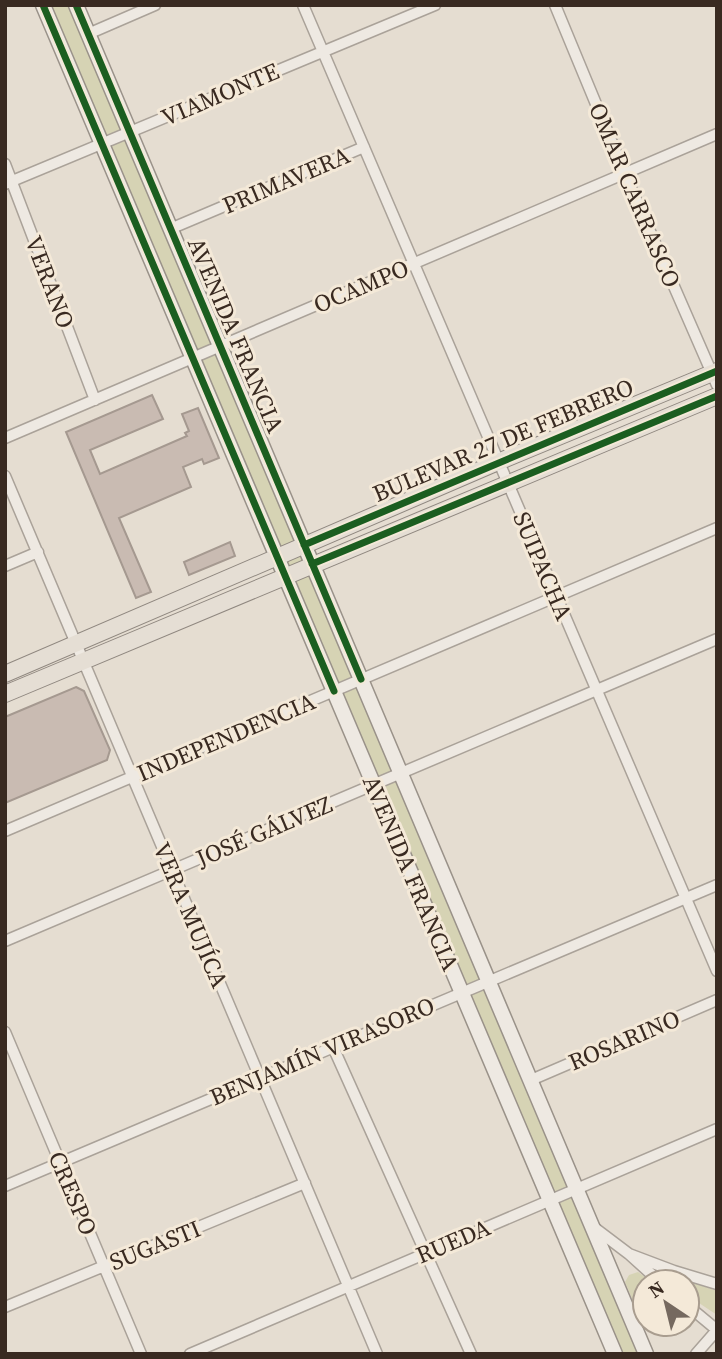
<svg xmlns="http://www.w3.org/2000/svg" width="722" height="1359" viewBox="0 0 722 1359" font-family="'Source Serif 4',serif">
  <rect width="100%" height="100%" fill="#e5ddd1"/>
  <path fill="#d6d3b4" d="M43 5H76L646 1354H615Z
    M638 1272 652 1282H645V1317L641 1320 625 1282 629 1275Z
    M671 1275 717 1291V1315L687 1295V1282H670L668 1277Z"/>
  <path fill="#c9bbb2" stroke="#a59990" stroke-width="2" d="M152 395 163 419 90 450 100 474 187 436 185 433 189 431 182 414 198 408 219 458 204 464 202 459 183 467 191 487 119 518 151 592 136 598 66 432Z
    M230 542 235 556 189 575 184 562Z
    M76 687 84 691 110 750 107 760 5 803V717Z"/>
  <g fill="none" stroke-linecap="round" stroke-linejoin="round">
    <g stroke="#aaa299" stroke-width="13">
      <path id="street" d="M303 5 717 971
        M555 5 625 174 717 385
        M88 34 155 5
        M5 164 95 400
        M5 184 435 5
        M170 229 364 147
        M5 438 717 134
        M5 476 377 1354
        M5 566 38 552
        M5 831 717 528
        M5 941 717 639
        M5 1032 141 1354
        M333 1047 471 1354
        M531 1080 717 1000
        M5 1186 717 885
        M592 1226 629 1254 660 1282
        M629 1254 674 1271 717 1284
        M687 1305 717 1330
        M5 1307 305 1183
        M190 1354 717 1129
        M696 1354 717 1330"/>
    </g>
    <g stroke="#9a9289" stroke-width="17">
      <path id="secondary" d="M43 5 615 1354
        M76 5 646 1354"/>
    </g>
    <g stroke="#908880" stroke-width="18">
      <path id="primary" d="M5 674 498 462 717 371
        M5 694 717 396"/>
    </g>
    <use href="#street" stroke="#eee9e2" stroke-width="10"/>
    <use href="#secondary" stroke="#eee9e2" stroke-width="14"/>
    <use href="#primary" stroke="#e5ded4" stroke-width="16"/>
    <g stroke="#f4e9d8" stroke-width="11">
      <path id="cycleway" d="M43 5 334 691
        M76 5 361 679
        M304 545 717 371
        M312 564 717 396"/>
    </g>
    <use href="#cycleway" stroke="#1b5e20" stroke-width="7"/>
  </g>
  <g text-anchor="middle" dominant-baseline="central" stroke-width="6" stroke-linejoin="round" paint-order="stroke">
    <g font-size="24" fill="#392a21" stroke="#f4e9d8">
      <text transform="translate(220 94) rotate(-23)">VIAMONTE</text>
      <text transform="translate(286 180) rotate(-23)">PRIMAVERA</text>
      <text transform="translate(635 195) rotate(67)">OMAR CARRASCO</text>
      <text transform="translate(50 282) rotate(69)">VERANO</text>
      <text transform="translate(361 286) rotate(-23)">OCAMPO</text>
      <text transform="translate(236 335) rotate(67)">AVENIDA FRANCIA</text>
      <text transform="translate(503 440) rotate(-23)">BULEVAR 27 DE FEBRERO</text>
      <text transform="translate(543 566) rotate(67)">SUIPACHA</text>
      <text transform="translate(226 737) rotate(-23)">INDEPENDENCIA</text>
      <text transform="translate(264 831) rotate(-23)">JOSÉ GÁLVEZ</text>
      <text transform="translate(411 873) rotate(67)">AVENIDA FRANCIA</text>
      <text transform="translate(191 915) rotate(67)">VERA MUJÍCA</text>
      <text transform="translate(624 1040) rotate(-23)">ROSARINO</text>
      <text transform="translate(322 1051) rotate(-23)">BENJAMÍN VIRASORO</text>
      <text transform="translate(73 1193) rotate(67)">CRESPO</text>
      <text transform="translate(453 1241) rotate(-23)">RUEDA</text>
      <text transform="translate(155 1245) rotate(-22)">SUGASTI</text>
    </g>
  </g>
  <rect width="722" height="1359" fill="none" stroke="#392a21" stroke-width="14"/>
  <g transform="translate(666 1303) rotate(325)"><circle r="33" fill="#f4e9d8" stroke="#a99d8f" stroke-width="2"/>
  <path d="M0-5L12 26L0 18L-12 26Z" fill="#75695f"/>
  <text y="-10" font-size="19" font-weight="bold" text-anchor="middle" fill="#392a21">N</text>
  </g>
</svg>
